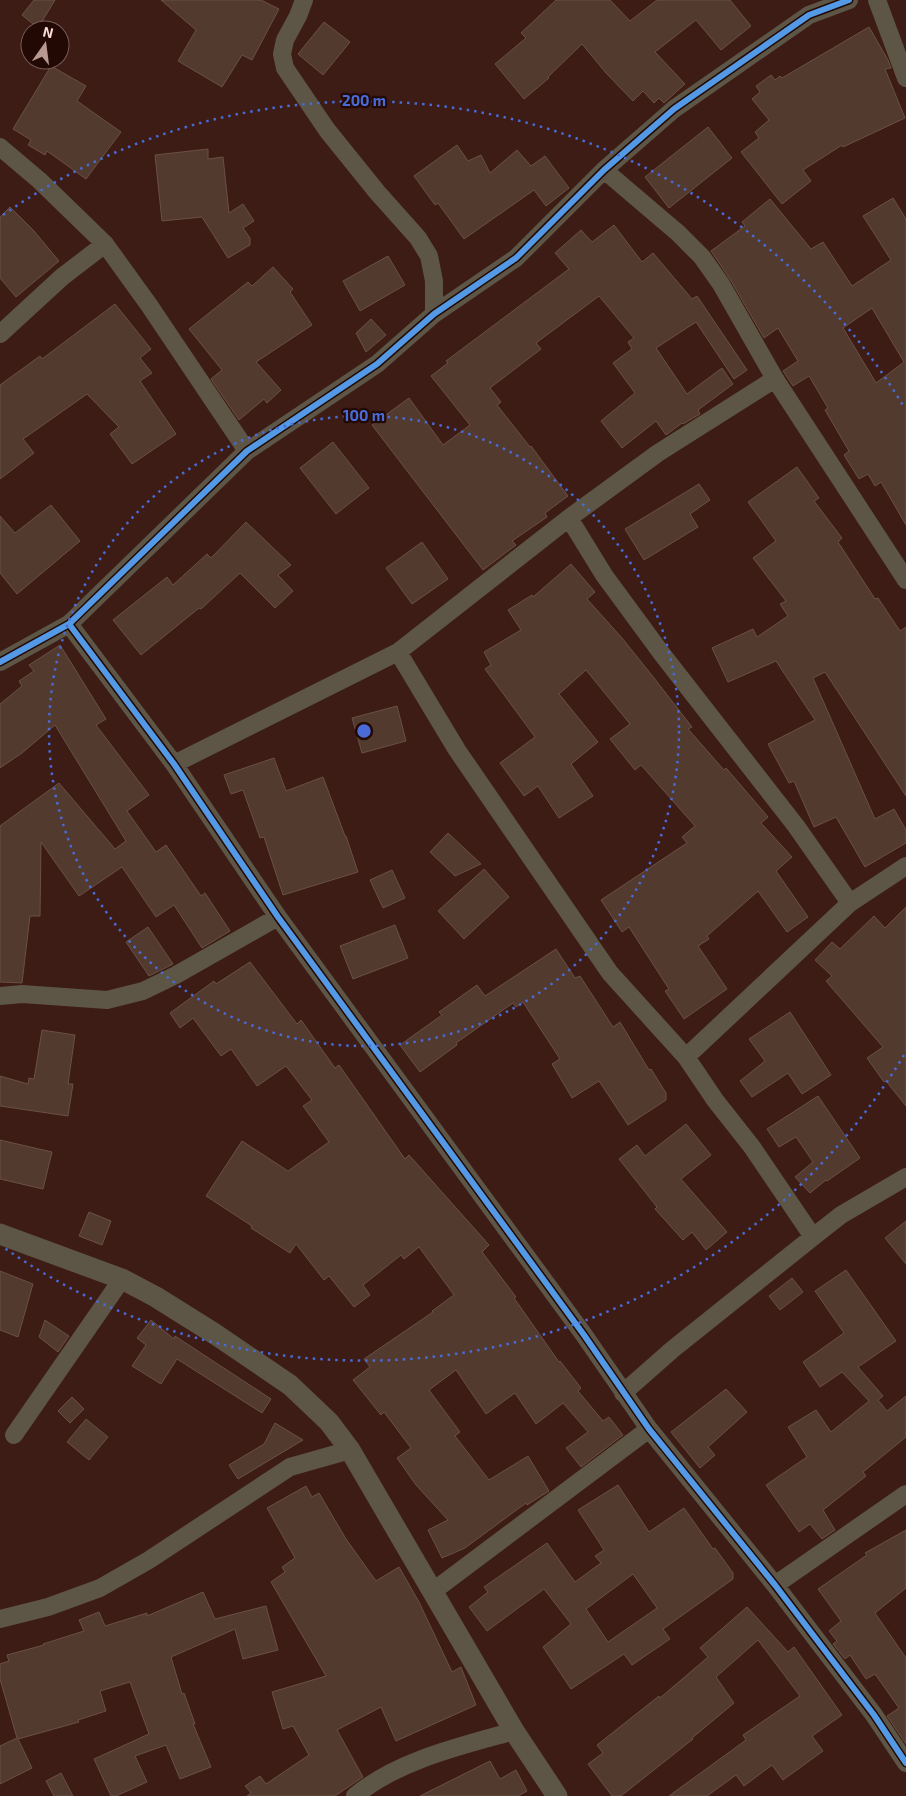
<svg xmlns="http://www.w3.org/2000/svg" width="906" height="1796" viewBox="0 0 906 1796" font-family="'Exo 2',sans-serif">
  <rect width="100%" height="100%" fill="#3c1c15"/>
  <path fill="#533a2e" stroke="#6a5046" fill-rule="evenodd" d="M34 0H55L38 28 22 15Z
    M161 0H261L279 9 252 60 242 55 222 87 178 61 196 30Z
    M556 0H610L630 21 657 0H730L751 26 721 50 696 20 655 52 685 84 664 103 659 98 654 103 643 91 633 101 606 73 582 44 548 77 549 78 524 99 495 64 526 38 521 33Z
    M324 22 350 42 323 75 298 54Z
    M869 27 888 60 891 68 885 69 905 118 843 147 842 145 803 170 811 181 782 204 741 152 759 138 755 132 769 120 752 99 760 92 756 86 771 75 775 80 780 76 782 78Z
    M51 66 86 86 77 101 121 132 86 179 47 151 45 155 28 145 31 140 13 129Z
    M708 127 732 158 669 208 645 177Z
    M457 145 468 161 481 155 490 173 517 150 531 166 545 156 569 188 546 206 534 190 464 239 438 203 435 205 414 176Z
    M208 149V159L223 157 229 213 243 204 254 221 243 228 250 238V245L228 258 202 217 162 221 155 155Z
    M893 198 906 219V525L881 482 875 486 868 474 859 479 844 455 849 451 825 410 828 408 809 376 793 386 783 371 798 361 778 328 764 338 730 279 711 251 745 226 742 222 770 199 811 249 823 242 852 286 891 260 863 216ZM872 308 904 362 876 383 843 328Z
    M10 207 34 231 59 261 16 297 0 278V217Z
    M614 225 642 262 653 253 692 299 697 296 747 370 734 379 696 322 656 348 687 394 722 368 733 384 698 410 700 414 683 424 682 423 666 435 656 421 622 448 601 421 635 393 613 363 632 349 628 342 634 338 599 296 536 343 541 349 490 388 501 402 497 405 530 447 531 446 568 496 545 513 547 517 512 541 516 545 483 570 372 425 409 398 443 445 470 425 431 376 448 363 446 361 569 269 555 253 581 230 592 242Z
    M388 256 405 285 360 311 343 281Z
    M273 267 293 289 290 292 312 325 256 362 281 390 267 403 264 399 239 420 211 379 222 370 189 329 248 282 252 286Z
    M115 304 151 349 140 358 152 373 140 381 176 434 132 464 110 434 119 427 87 394 23 439 34 453 0 479V385L40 356 42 359Z
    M371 319 386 335 366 352 356 333Z
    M333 442 369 488 336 514 300 468Z
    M797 467 819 498 814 501 842 538 838 542 875 599 878 598 900 631 906 627V796L825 672 813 678 875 819 894 809 906 830V843L865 867 836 817 814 827 794 781 789 783 768 744 815 720 776 661 728 682 712 648 753 629 757 637 788 616 780 604 786 601 753 558 776 541 748 502Z
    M699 484 710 500 690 514 698 527 644 560 625 529Z
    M51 505 80 541 17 594 0 573V516L15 533Z
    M246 522 291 565 278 575 293 591 275 608 240 573 201 609 199 608 141 655 113 620 167 577 173 585 207 554 211 558Z
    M422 542 448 579 412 604 386 568Z
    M571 564 595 592 587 599 622 638 654 678 692 727 688 729 724 770 726 768 768 817 761 823 792 857 776 871 808 917 787 932 758 891 707 936 709 939 698 946 727 989 684 1019 665 991 669 989 629 927 622 932 601 900 687 843 682 837 695 826 641 765 635 770 610 739 630 724 586 670 559 694 598 742 571 764 593 796 559 818 538 786 524 796 500 763 535 737 485 669 491 665 484 652 521 630 508 610 532 595 533 597Z
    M60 645 106 719 96 725 149 795 127 811 156 852 166 845 201 896 205 893 230 931 202 948 174 905 156 917 122 867 79 896 41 842 40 916H30L22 983 0 982V826L59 783 115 849 126 841 55 725 22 753 0 768V704L22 686 19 681 34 671 29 665Z
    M397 706 406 741 362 753 352 718Z
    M274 758 286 791 323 777 345 836H346L358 872 283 895 264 837 260 838 243 790 231 794 224 775Z
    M448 833 481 864 455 876 430 852Z
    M484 869 509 897 464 939 438 911Z
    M392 870 405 898 383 908 370 880Z
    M906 907V1106L886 1081 884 1082 867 1058 883 1047 826 981 832 976 815 960 832 942 840 949 874 916 885 928Z
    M395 925 408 958 353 979 340 946Z
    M148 927 173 964 149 976 126 942Z
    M556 949 575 978 580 976 613 1027 620 1022 649 1070 651 1069 666 1093V1100L628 1125 599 1081 572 1098 552 1064 560 1059 523 1002 516 1007 513 1003 456 1043 457 1045 420 1072 400 1045 442 1015 439 1012 477 985 485 996Z
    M250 962 297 1024 301 1020 335 1068 339 1065 405 1159 409 1155 489 1245 482 1252 516 1297 514 1298 559 1362 560 1361 581 1388 578 1391 603 1421 609 1417 623 1435 581 1467 566 1448 588 1432 563 1403 536 1424 515 1393 486 1414 456 1370 429 1390 460 1432 455 1436 489 1480 528 1456 549 1491 527 1505 526 1503 465 1548 442 1558 428 1530 448 1520 416 1485 397 1458 411 1448 384 1412 381 1415 353 1380 370 1367 364 1359 433 1312 432 1311 454 1295 419 1247 404 1259 401 1255 363 1285 370 1295 354 1307 329 1276 324 1280 296 1244 290 1253 251 1228 252 1226 206 1196 242 1141 288 1171 329 1142 303 1106 312 1100 286 1066 257 1086 231 1049 221 1056 193 1018 180 1028 170 1013 214 981 216 984Z
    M790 1012 831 1075 802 1094 788 1073 752 1097 740 1081 765 1061 749 1039Z
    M42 1030 75 1035 68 1084H73L68 1116 0 1106V1076L28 1084 29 1078 34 1079Z
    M818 1096 860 1158 827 1181 826 1180 810 1193 795 1177 813 1162 796 1137 779 1147 767 1129Z
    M686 1124 711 1155 681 1179 727 1232 706 1250 692 1232 683 1240 655 1209 657 1207 619 1159 637 1145 645 1156Z
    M0 1140 52 1152 43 1189 0 1179Z
    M89 1212 111 1221 102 1245 79 1236Z
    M906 1221V1264L885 1238Z
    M846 1270 896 1341 858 1367 883 1396 878 1400 887 1411 906 1396V1437L863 1472 866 1476 823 1510 835 1530 822 1539 810 1524 799 1532 766 1485 807 1457 788 1427 816 1410 831 1432 869 1401 842 1372 820 1387 803 1362 844 1333 815 1291Z
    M0 1271 33 1284 18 1337 0 1330Z
    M792 1278 803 1292 780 1310 769 1296Z
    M45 1320 69 1336 58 1352 39 1337Z
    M151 1320 174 1339 175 1336 271 1399 262 1413 177 1359 161 1384 132 1366 146 1345 137 1338Z
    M726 1389 747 1412 708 1447 715 1455 700 1468 671 1432Z
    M72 1397 84 1409 70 1423 58 1411Z
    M86 1419 108 1437 89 1460 67 1442Z
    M275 1423 303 1440 238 1479 229 1465 264 1444Z
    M618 1485 649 1532 684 1508 713 1549 715 1548 733 1573V1579L663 1629 670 1639 632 1665 624 1654 571 1689 543 1647 571 1624 544 1589 487 1631 469 1607 488 1592 484 1587 547 1543 575 1582 601 1563 595 1556 604 1550 578 1510ZM633 1574 657 1608 608 1642 586 1609Z
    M306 1486 312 1497 319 1493 346 1539 376 1581 399 1567 419 1602 452 1672 461 1667 476 1705 396 1741 381 1707 337 1730 363 1777 335 1796H247L251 1793 245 1786 260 1776 266 1784 309 1755 293 1726 283 1729 272 1692 326 1676 271 1582 285 1572 282 1567 295 1558 267 1508Z
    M906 1530V1588L875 1613 906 1658V1744L887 1716 899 1708 875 1674 866 1679 850 1655 845 1659 833 1644 837 1641 829 1631 841 1621 818 1589 867 1555 865 1553Z
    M203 1592 215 1619 266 1606 278 1650 243 1659 235 1629 171 1657 182 1694 184 1693 195 1724H193L211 1767 180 1779 166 1745 135 1756 147 1782 116 1796H111L94 1759 149 1734 130 1682 100 1691 106 1711 78 1720 79 1722 18 1739 32 1768 0 1784V1746L17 1738 0 1679V1664L9 1661 7 1655 44 1645 43 1644 84 1631 79 1620 99 1612 105 1626 147 1613V1616Z
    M747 1607 788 1652 794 1647 842 1715 812 1736 823 1751 783 1780 772 1765 744 1786 736 1775 707 1796H669L746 1740 743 1735 800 1696 758 1640 716 1677 734 1703 692 1738 693 1739 621 1796H612L588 1764 603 1753 597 1745 659 1696 660 1698 708 1657 700 1648Z
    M490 1761 500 1779 516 1770 527 1791 518 1796H420Z
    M61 1773 73 1796H54L46 1781Z"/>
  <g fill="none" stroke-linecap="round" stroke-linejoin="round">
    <path stroke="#5d5545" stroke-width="18" d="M304 0 298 16 285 40 282 54 285 68 327 130 377 192 418 238 429 256 434 281V314
      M877 0 906 78
      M0 147 39 180 105 244 149 305 247 451
      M604 170 678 233 702 257 721 284 775 379 906 580
      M0 334 62 277 105 244
      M569 518 604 575 662 654 796 826 850 903
      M69 624 174 764 278 917 584 1335 649 1429 775 1585 874 1715 906 1763
      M398 652 457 750 610 973 686 1057 715 1100 752 1147 813 1237
      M0 662 69 624 247 451 377 364 434 314 516 258 604 170 674 109 809 15 849 0
      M174 764 398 652 569 518 658 453 775 379
      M0 996 22 994 107 1000 143 991 176 975 278 917
      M686 1057 850 903 906 866
      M623 1393 673 1349 813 1237 841 1215 906 1177
      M14 1435 122 1279
      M775 1585 906 1494
      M432 1592 649 1429
      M0 1619 48 1607 100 1588 149 1560 290 1467 350 1450
      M355 1796C398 1760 461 1746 514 1731"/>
    <path stroke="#5d5545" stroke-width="21" d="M0 1234 122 1279 156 1297 215 1334 290 1385 329 1422 350 1450 514 1731 557 1796"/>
    <g stroke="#220904" stroke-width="9">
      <path id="cycleway" d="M69 624 174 764 278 917 584 1335 649 1429 775 1585 874 1715 906 1763
        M0 662 69 624 247 451 377 364 434 314 516 258 604 170 674 109 809 15 849 0"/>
    </g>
    <use href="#cycleway" stroke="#5399e6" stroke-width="6"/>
  </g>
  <g fill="none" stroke="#496ad7" stroke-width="2.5" stroke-dasharray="2.5 5">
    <circle cx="364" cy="731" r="315"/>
    <path d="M904 1055A630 630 0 0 1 3 1247M3 215A630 630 0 0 1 904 407"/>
  </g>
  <circle cx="364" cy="731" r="8" fill="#496ad7" stroke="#220904" stroke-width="2.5"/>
  <g font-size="15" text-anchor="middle" font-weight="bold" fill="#496ad7" stroke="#220904" stroke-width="4.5" stroke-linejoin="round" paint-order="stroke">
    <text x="364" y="106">200 m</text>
    <text x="364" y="421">100 m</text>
  </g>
  <g transform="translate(45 45) rotate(14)"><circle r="24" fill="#220904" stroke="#785d57"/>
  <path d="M0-4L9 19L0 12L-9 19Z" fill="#b89891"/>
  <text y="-8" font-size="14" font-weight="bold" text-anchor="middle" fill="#fadbd4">N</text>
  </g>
</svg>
